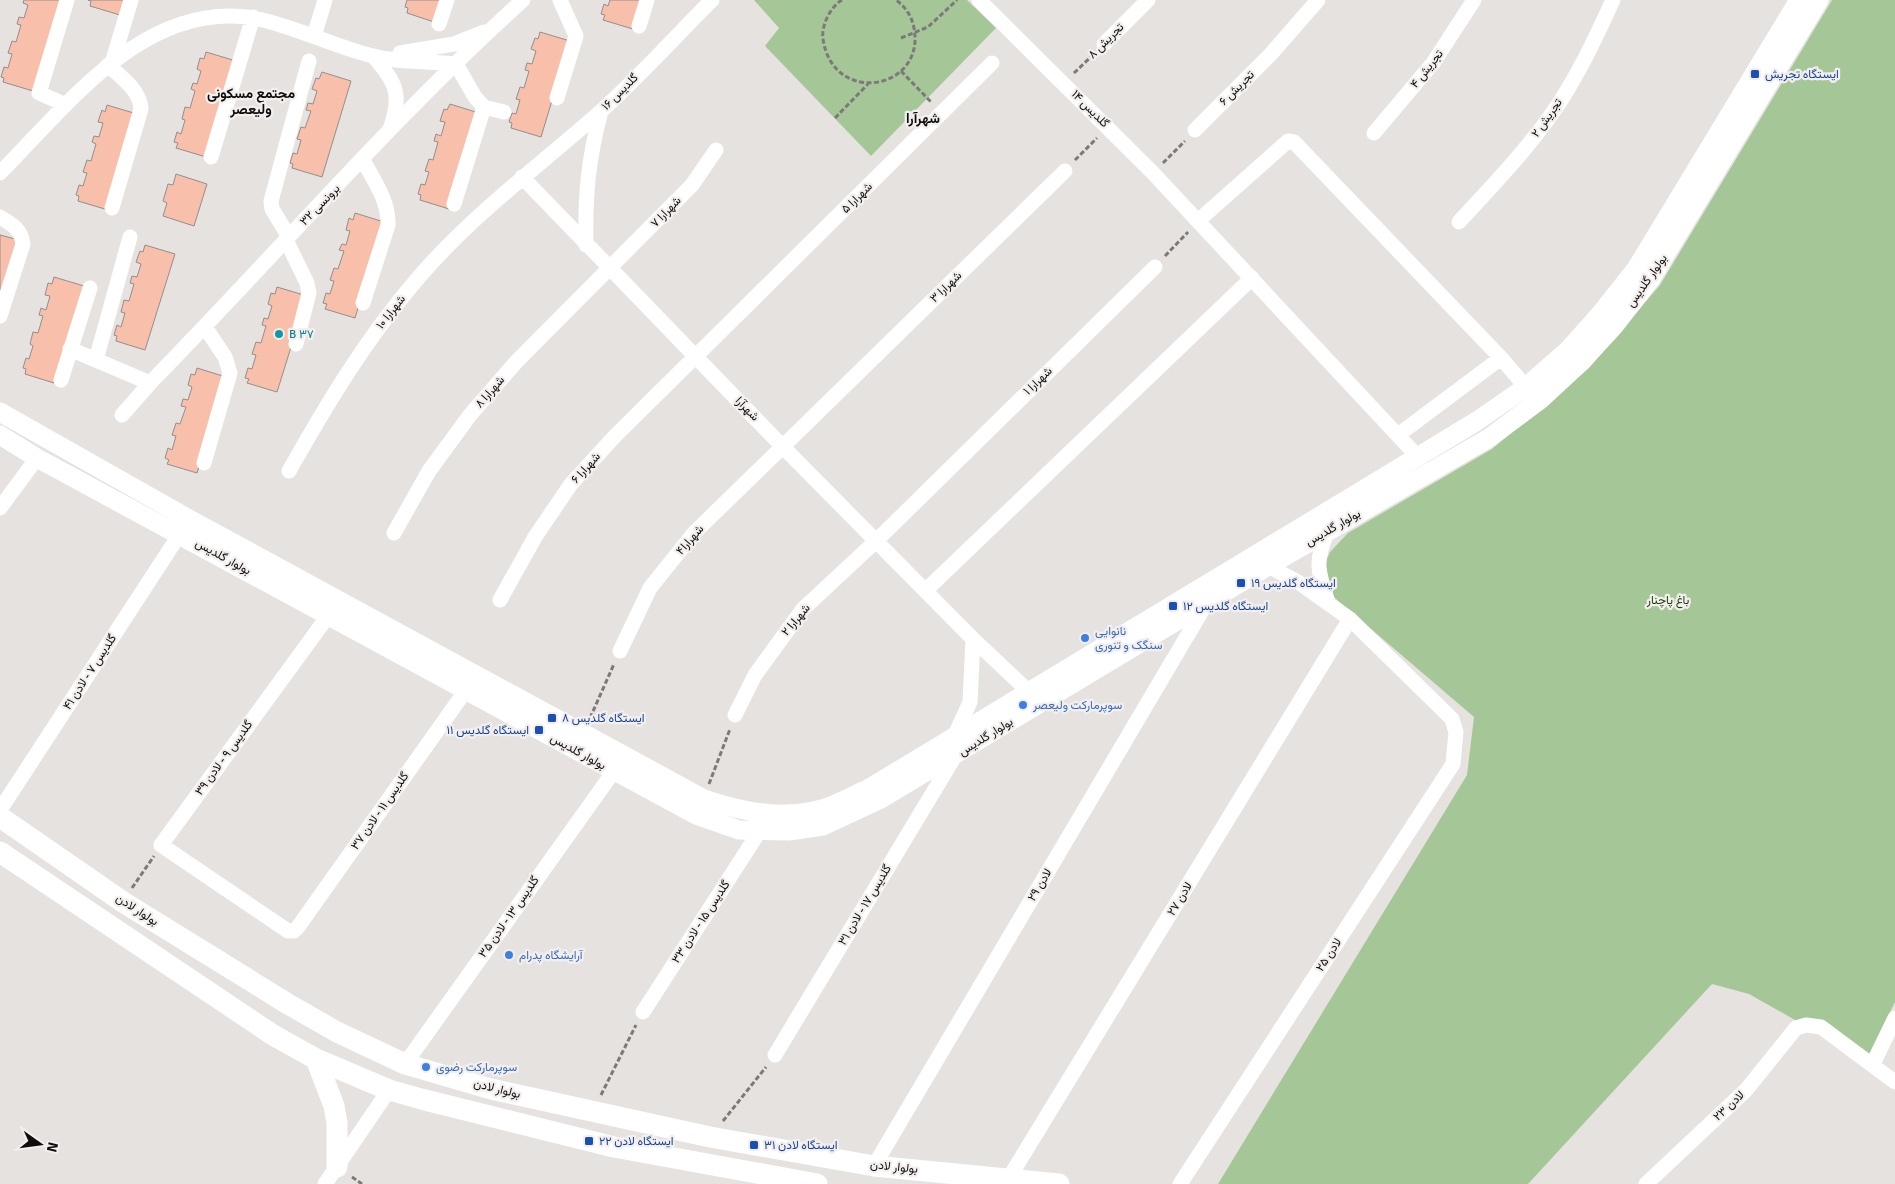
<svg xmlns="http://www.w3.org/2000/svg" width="1895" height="1184" viewBox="0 0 1895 1184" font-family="Signika,Vazirmatn,sans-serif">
  <rect width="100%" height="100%" fill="#e6e2e0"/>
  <path fill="#a5c798" d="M754 0H967L996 28 871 156 765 46 779 28Z
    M1832 0H1895V1002L1866 1060 1749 994 1712 984 1528 1184H1218L1467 775 1474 717 1329 593 1321 573 1330 552 1348 533 1492 449 1589 368 1660 285Z"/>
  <path fill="#f8c0ab" stroke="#928e8d" d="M24 0H61L33 91 3 82 4 78 1 77 4 67 8 68 12 54 8 53 12 41 16 42 21 25 17 24 19 17 24 18 28 5 23 3Z
    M88 0H124L120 15 90 6 91 1Z
    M407 0H443L437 23 407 13 408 8 405 7Z
    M610 0H642L633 29 603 20 605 15 601 14 604 4 608 6Z
    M540 32 570 41 541 137 511 128 512 123 509 122 512 113 516 114 520 100 516 99 520 87 524 88 529 71 525 70 527 63 532 64 536 51 531 49 535 38 538 39Z
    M206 52 236 61 206 157 176 148 178 143 174 142 177 132 181 134 185 120 182 119 185 107 190 108 195 91 191 89 193 83 197 84 201 71 197 69 200 58 204 59Z
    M322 72 351 81 322 177 292 168 293 164 290 163 293 153 297 154 301 140 297 139 301 127 305 128 311 111 306 110 308 103 313 104 317 91 312 89 316 78 319 79Z
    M450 104 479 113 449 209 420 200 421 195 418 194 421 184 425 185 429 172 425 171 429 159 433 160 438 142 434 141 436 134 441 136 445 122 440 121 444 109 447 110Z
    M107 105 137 114 108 210 78 201 79 196 76 195 79 185 83 186 87 173 83 172 87 160 91 161 96 144 92 142 94 136 99 137 103 123 98 122 102 110 105 112Z
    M176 174 207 184 194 226 163 216 167 203 163 201 168 184 173 185Z
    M355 213 384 222 355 318 325 309 327 304 323 303 326 293 330 294 334 281 330 280 334 268 338 269 344 251 339 250 342 244 346 245 350 231 346 230 349 218 353 220Z
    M0 235 19 240 0 302Z
    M145 245 175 254 145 350 116 341 117 336 114 335 117 325 121 327 125 313 121 312 124 300 129 301 134 284 130 283 132 276 137 277 141 264 136 262 140 251 143 252Z
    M54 277 84 286 54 383 25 374 26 369 23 368 26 358 29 359 33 346 30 344 33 332 38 333 43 316 39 315 41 308 46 310 50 296 45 295 48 283 52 284Z
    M277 287 307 296 277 392 247 383 249 379 245 378 248 368 252 369 256 355 252 354 256 342 261 343 266 326 262 325 264 318 268 319 272 306 268 304 271 293 275 294Z
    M197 368 226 377 197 473 167 464 169 460 165 458 168 448 172 450 176 436 172 435 176 423 180 424 186 407 181 406 183 399 188 400 192 387 188 385 191 374 195 375Z"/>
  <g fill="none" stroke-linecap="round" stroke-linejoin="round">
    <path stroke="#7c7a78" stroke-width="3" stroke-dasharray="5 2.5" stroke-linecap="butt" d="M842 0C830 7 821 26 823 39 833 107 926 90 914 28 912 17 906 7 896 0
      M901 38 928 27 957 0
      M901 71 931 102
      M1074 73 1095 53
      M835 118 868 84
      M1075 160 1097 138
      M1163 163 1185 141
      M1165 256 1188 232
      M590 718 614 664
      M709 784 730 729
      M132 888 154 856
      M601 1095 636 1025
      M723 1121 766 1067
      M352 1177 362 1184"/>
    <path stroke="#fff" stroke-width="15" d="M979 0 1153 173 1418 457
      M439 24 447 0
      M639 26 647 0
      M314 36 325 0
      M1104 44 1148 0
      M400 53 454 44 484 32
      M374 57C397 83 402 96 390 129
      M113 60 131 0
      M108 65C121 77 140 90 141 109L112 208
      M557 98 576 36 560 0
      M64 104 39 93 67 0
      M1195 130 1270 55 1318 0
      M1374 133 1433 63 1474 0
      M211 157 253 17
      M363 160C374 181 389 201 388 225L363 303
      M0 173C67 106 144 0 254 18 295 26 332 46 373 56 399 63 429 61 456 64L475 97 484 107 504 112
      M522 177 783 447 973 639 1028 691 1034 700
      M454 204 484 107
      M0 217C12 224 21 229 23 244L0 316
      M1199 220 1288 141 1294 142 1501 358 1526 387
      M1459 222C1491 187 1524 153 1551 115 1576 80 1595 39 1613 0
      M289 237 272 209 271 201 309 61
      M286 240 307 283 309 293 296 344
      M586 245C585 195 588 160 601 111
      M70 349 150 383
      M96 360 130 237
      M61 380 90 288
      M122 415 150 383C275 256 391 119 523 0
      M1398 435 1501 358
      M204 463 230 373 225 357 205 327
      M289 471C328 402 367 337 419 277 472 215 539 166 600 112 639 77 675 37 712 0
      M0 508 37 458
      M394 533 429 471 470 415 516 362 692 185 716 150
      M926 590 1252 278
      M500 600 535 537 571 484 615 436 992 63
      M1328 602C1318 572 1314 561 1328 531
      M328 616 161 845 288 931H294L298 927 466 690
      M620 651 650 588 694 533 1065 171
      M735 715 755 675 803 609 876 541 1155 267
      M955 735 970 702 973 639
      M0 810 185 526
      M643 1012 759 832
      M775 1055 955 756
      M405 1064 614 771
      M1873 1064 1895 1018
      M874 1166 1206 604
      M1009 1178 1350 619
      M325 1184 389 1090
      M1180 1184 1453 764 1456 732 1452 719 1350 619 1298 582 1268 566
      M1646 1184 1746 1090 1796 1028 1806 1025 1821 1027 1895 1082"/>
    <path stroke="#fff" stroke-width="19" d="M0 412 189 519 704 799C743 812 781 820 822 809 837 805 853 795 868 789L1477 421 1526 387 1569 349 1601 313 1636 269 1799 0
      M0 435 37 458 696 815 739 830 789 831 823 826 879 800 1268 566 1489 438 1540 400 1581 362 1615 325 1650 280 1819 0"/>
    <path stroke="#fff" stroke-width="21" d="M0 817 123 902 288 1004 337 1032 405 1064 491 1089 710 1137 874 1166 1059 1184
      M0 852 273 1035 316 1059 389 1090 425 1100 614 1147 817 1184
      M316 1059 334 1106 337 1123V1167"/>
  </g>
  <g fill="#1a4fb4" stroke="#f3efee" stroke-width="2">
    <rect x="1750" y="69" width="10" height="10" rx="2.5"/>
    <rect x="1236" y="578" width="10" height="10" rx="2.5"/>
    <rect x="1168" y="601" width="10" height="10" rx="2.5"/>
    <rect x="547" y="713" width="10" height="10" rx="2.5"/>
    <rect x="534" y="725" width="10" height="10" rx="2.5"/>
    <rect x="584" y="1136" width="10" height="10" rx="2.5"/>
    <rect x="749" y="1140" width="10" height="10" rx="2.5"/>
  </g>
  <circle fill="#0f9aa8" stroke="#f3efee" stroke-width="2" cx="279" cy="334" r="5"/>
  <g fill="#3f7fe0" stroke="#f3efee" stroke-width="2">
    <circle cx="1085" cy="638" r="5"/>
    <circle cx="1023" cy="705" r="5"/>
    <circle cx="509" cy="955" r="5"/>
    <circle cx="426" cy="1067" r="5"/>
  </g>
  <g text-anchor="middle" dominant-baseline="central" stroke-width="4.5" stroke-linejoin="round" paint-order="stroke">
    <g font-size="12" fill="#0e0d0c" stroke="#f3efee">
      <text transform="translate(1106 41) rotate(-45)">تجریش ۸</text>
      <text transform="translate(1427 69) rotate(-52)">تجریش ۴</text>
      <text transform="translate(1237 88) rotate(-45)">تجریش ۶</text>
      <text transform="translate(620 92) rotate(-45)">گلدیس ۱۶</text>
      <text transform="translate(1090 109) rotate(45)">گلدیس ۱۴</text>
      <text transform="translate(1547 118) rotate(-55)">تجریش ۲</text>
      <text transform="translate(857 198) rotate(-45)">شهرارا ۵</text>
      <text transform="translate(320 205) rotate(-46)">برونسی ۳۲</text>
      <text transform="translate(666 212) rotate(-46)">شهرارا ۷</text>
      <text transform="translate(1647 281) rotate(-55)">بولوار گلدیس</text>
      <text transform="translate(946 287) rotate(-44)">شهرارا ۳</text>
      <text transform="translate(391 312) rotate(-52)">شهرارا ۱۰</text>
      <text transform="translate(1038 381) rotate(-44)">شهرارا ۱</text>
      <text transform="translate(490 392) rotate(-49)">شهرارا ۸</text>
      <text transform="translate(747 409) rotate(46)">شهرآرا</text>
      <text transform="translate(586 468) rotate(-48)">شهرارا ۶</text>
      <text transform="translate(1333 528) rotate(-30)">بولوار گلدیس</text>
      <text transform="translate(690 540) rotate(-49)">شهرارا۴</text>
      <text transform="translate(223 557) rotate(29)">بولوار گلدیس</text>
      <text transform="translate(796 620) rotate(-50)">شهرارا ۲</text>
      <text transform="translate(90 672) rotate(-57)">گلدیس ۷ - لادن ۴۱</text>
      <text transform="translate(986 737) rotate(-32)">بولوار گلدیس</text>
      <text transform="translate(578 752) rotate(29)">بولوار گلدیس</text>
      <text transform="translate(224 758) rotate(-54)">گلدیس ۹ - لادن ۳۹</text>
      <text transform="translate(380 811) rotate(-55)">گلدیس ۱۱ - لادن ۳۷</text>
      <text transform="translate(1040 885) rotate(-59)">لادن ۲۹</text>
      <text transform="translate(1180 899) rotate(-59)">لادن ۲۷</text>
      <text transform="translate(865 905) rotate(-59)">گلدیس ۱۷ - لادن ۳۱</text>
      <text transform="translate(137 910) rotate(33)">بولوار لادن</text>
      <text transform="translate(509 917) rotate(-55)">گلدیس ۱۳ - لادن ۳۵</text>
      <text transform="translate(701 922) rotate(-57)">گلدیس ۱۵ - لادن ۳۳</text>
      <text transform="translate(1329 955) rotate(-57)">لادن ۲۵</text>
      <text transform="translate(497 1089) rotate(14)">بولوار لادن</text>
      <text transform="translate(1729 1106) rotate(-43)">لادن ۲۳</text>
      <text transform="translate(894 1167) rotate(6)">بولوار لادن</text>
    </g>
    <g font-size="12" fill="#164399" stroke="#f3efee" text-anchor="start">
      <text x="1765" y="74">ایستگاه تجریش</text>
      <text x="1251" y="583">ایستگاه گلدیس ۱۹</text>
      <text x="1183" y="606">ایستگاه گلدیس ۱۲</text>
      <text x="562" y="718">ایستگاه گلدیس ۸</text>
      <text x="529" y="730" text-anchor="end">ایستگاه گلدیس ۱۱</text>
      <text x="599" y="1141">ایستگاه لادن ۲۲</text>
      <text x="764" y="1145">ایستگاه لادن ۳۱</text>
    </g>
    <g font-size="12" fill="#0d838f" stroke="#f3efee" text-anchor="start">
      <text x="289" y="334">B ۳۷</text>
    </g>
    <g font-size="12" fill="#183a05" stroke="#f3efee">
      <text x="1668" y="600">باغ پاچنار</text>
    </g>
    <g font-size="12" fill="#366cbe" stroke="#f3efee" text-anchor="start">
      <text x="1095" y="631">نانوایی<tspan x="1095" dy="14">سنگک و تنوری</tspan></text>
      <text x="1033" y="705">سوپرمارکت ولیعصر</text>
      <text x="519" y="955">آرایشگاه پدرام</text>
      <text x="436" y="1067">سوپرمارکت رضوی</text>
    </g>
    <g font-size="14" font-weight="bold" fill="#0e0d0c" stroke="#f3efee">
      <text x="251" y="93">مجتمع مسکونی<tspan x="251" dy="16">ولیعصر</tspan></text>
      <text x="923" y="118">شهرآرا</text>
    </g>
  </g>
  <g transform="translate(40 1144) rotate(104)" stroke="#f3efee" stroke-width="4" paint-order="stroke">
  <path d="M0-4L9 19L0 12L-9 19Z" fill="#0e0d0c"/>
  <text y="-8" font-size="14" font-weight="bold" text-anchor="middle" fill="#0e0d0c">N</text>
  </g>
</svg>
